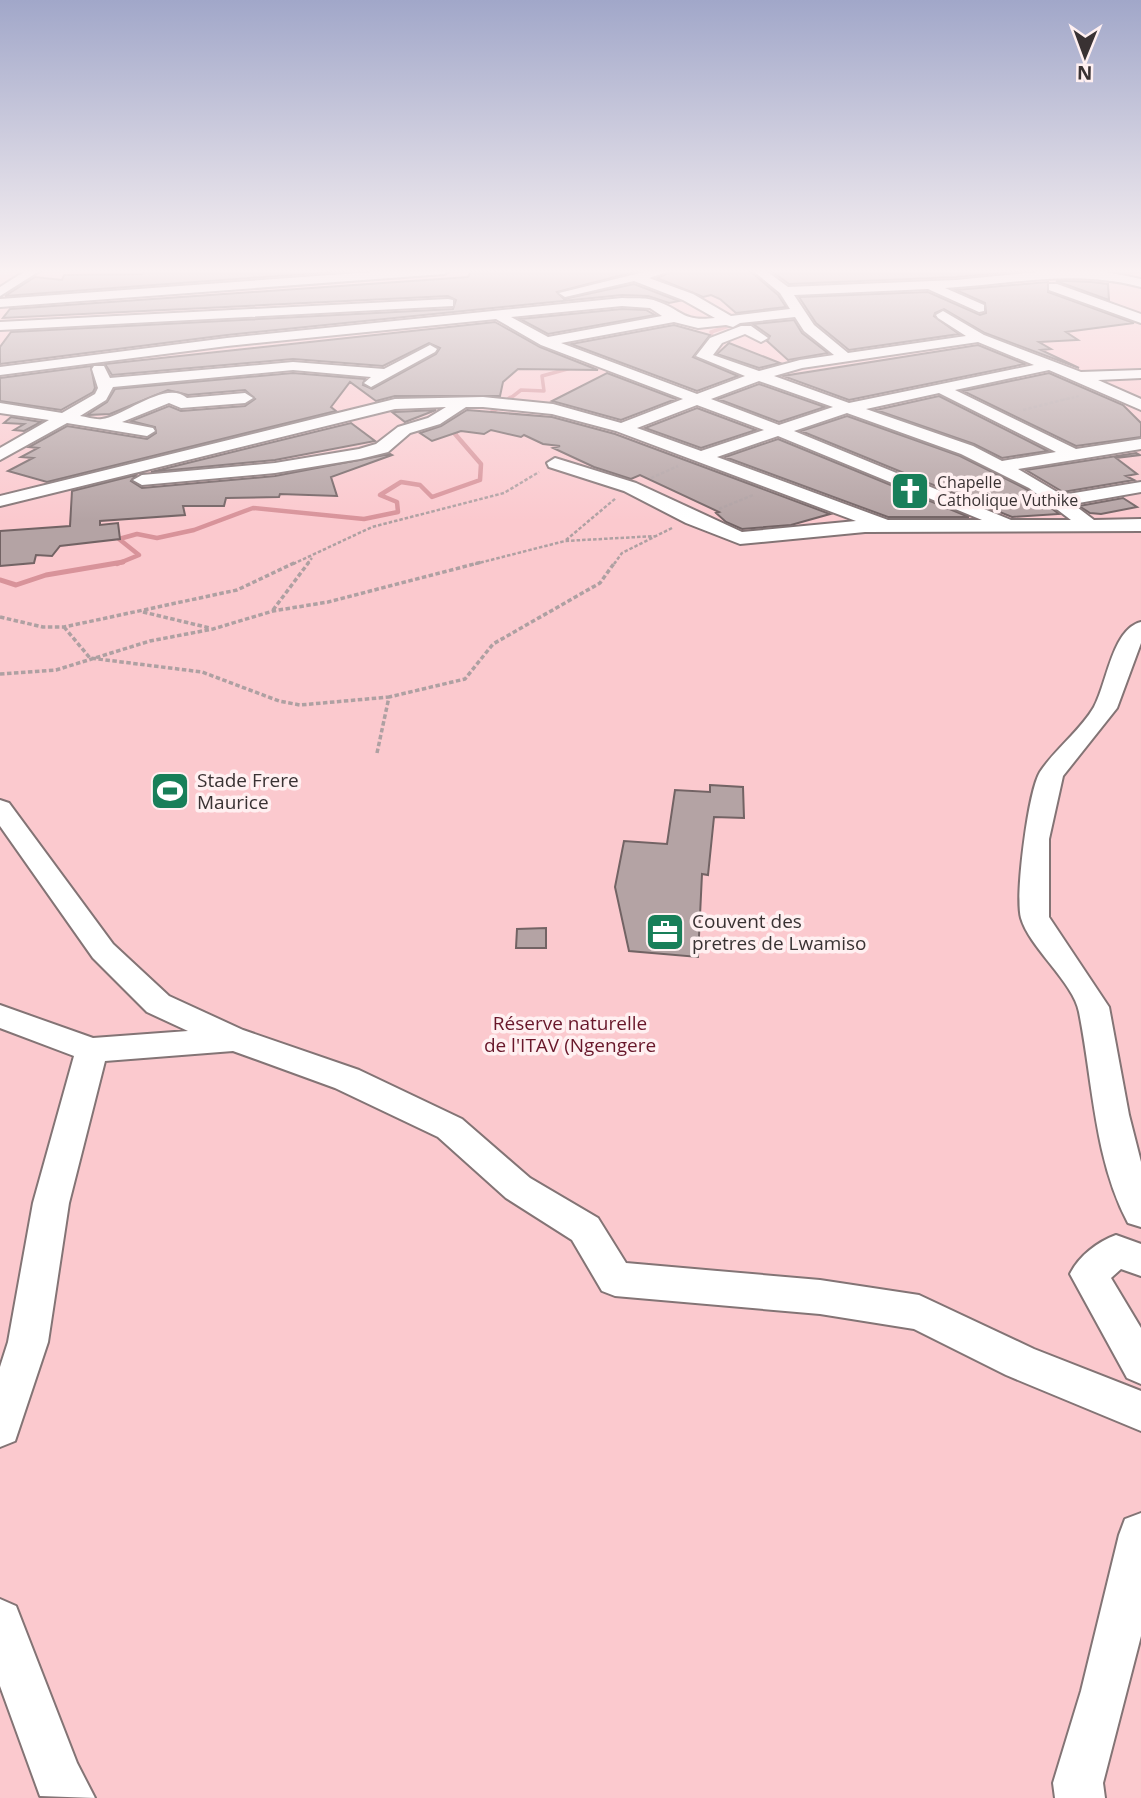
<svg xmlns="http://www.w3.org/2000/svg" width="1141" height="1798" viewBox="0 0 1141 1798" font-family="'Open Sans',sans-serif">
  <rect width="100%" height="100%" fill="#f4e2e4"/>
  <path fill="#fbc9ce" d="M0 270H1141V1798H0Z"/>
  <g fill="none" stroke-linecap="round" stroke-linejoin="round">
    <path stroke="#d8939a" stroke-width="3.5" d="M1112 276 1141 271
      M1054 287 1093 277
      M650 301 640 293 676 280
      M942 316 981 307
      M696 344 714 342 711 332 735 324
      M508 400 521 390 544 391 542 376 571 368 631 362"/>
    <path stroke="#d8939a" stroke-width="4.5" d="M487 416 510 398
      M117 564 139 555 119 539 137 534 157 538 194 530 253 508 364 519 398 512 397 502 380 495 401 482 420 485 432 497 480 480 481 464 455 434 460 426"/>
    <path stroke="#d8939a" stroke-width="5" d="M0 580 16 585 46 575 123 562"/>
  </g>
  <path fill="#b4a3a4" stroke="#726364" stroke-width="2" d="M145 270H358L5 296 35 277 62 280 64 275 142 274Z
    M545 270H642L557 292 564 299 634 284 679 301 669 303 648 296 622 295 227 335 0 364V347L11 332 453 309 456 300 448 296 3 318 10 309 468 277 471 271Z
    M676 270H749L778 295 786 307 736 313 720 299 711 295 703 297 657 278Z
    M770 270H1033L956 277 789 284Z
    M1056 281H1067L1091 282 1108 284 1109 300Z
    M1048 282V292L1134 323 1066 332 1078 340 1039 342 1051 349 1041 350 1079 368 985 333 944 309 935 313 934 316 959 334 849 350 816 323 799 297 928 292 980 315 986 313 985 303 956 290Z
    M622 309 646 310 655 315 548 334 520 319Z
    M794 320 802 333 828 353 788 360 767 341 770 336 753 324Z
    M495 322 540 347 598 370 518 369 503 382 500 396H395L376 401 350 382 331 407 336 411 47 482 8 471 33 458 21 457 38 448 29 447 67 426 147 439 156 433 155 427 131 421 169 406 181 411 245 406 255 399 245 390 188 395 168 390 110 414 87 415 107 402 115 389 293 373 365 379 363 385 372 389 436 354 440 348 429 343 383 366 293 359 112 375 105 364Z
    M674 325 710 335 693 357 738 376 697 391 571 344Z
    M729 343 780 363 759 368 717 354Z
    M978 345 1025 364 849 400 783 376Z
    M91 366 95 388 93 392 61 410 0 401V378Z
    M607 373 676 399 621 420 552 401Z
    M1049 373 1123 405 1141 423V437L1076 446 963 391Z
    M759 384 825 407 779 422 718 399Z
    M939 396 1048 451 1002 458 974 444 876 410Z
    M697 408 756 430 701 448 645 428Z
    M436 410 405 422 392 412H395Z
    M467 410 552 417 615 434 830 514 791 525 742 529 726 522 716 513 719 512 640 475 631 479 594 467 553 448 560 446 543 444 524 435 521 437 491 430 484 434 461 431 432 441 420 433 441 426Z
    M847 416 960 456 1028 490 1059 514 1012 517 801 431Z
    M11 417 41 422 24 431 14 430 24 424 4 423Z
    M351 423 375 441 275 460 151 472Z
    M778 439 969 517H888L725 457Z
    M1136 453 1140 455 1116 458 1137 474 1126 476 1134 480 1063 492 1026 470Z
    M390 454 392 455 331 477 337 496 280 494 279 497 226 498 224 506H183L185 515 100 521V525L118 523 120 539 60 546 52 556 36 555 34 563 0 566V531L70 526 72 491 136 475 131 481 142 488 275 476Z
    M1123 498 1137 507 1101 514 1090 513 1079 506Z
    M710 785 743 787 744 818 714 817 708 875 702 874 698 957 629 951 615 887 624 841 667 844 675 790 710 792Z
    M546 928V948H516L517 929Z"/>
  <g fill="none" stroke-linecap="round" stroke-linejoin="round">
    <g stroke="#837475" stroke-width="4">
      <path id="minor" d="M27 270H41L0 296V287Z
        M399 270H450L444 274 0 307V299Z
        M652 270H673L649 278 693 294 731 316 790 309 780 293 752 270H765L788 287 956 280 1057 270H1097L1141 279V287C1072 269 1014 284 945 288L984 305V311L979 312 928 289 794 295 814 325 848 353 966 336 938 318 936 315 943 311 984 335 1081 372 1141 370V378L1098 380 1141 399V410L1049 370 955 390 1076 449 1141 439V449L1018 469 1062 495 1141 482V492L1073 504 1094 520 1141 519V531L865 532 740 544 686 523 624 491 549 467 547 463 555 458 636 483 742 532 856 521 616 431 552 414 483 407H466L440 424 410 433 388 452 360 459 275 473 142 485 133 480 142 475 275 463 359 449 376 444 398 427 428 418 446 407 395 409 0 506V496L395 399 483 397 553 404 621 423 683 399 541 345 496 319 227 346 0 375V367L227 338 622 298C633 299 646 297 656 301 683 310 681 322 715 318L683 300 634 281 565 297 559 293ZM622 306 650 308 662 316 548 337 511 317ZM795 317 804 331 834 355 800 360 759 371 713 355 722 343 745 334 761 342 768 338 751 326H741L710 338 696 356 745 376 697 394 561 343 674 322 698 328 726 325 733 327 740 323ZM978 342 1034 365 849 403 774 376 802 368ZM759 381 833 407 779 425 711 399ZM939 393 1056 452 1002 461 973 446 866 409ZM697 405 764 430 701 451 637 428ZM847 413 961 454 1029 488 1071 520H1011L794 431ZM778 436 982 520H888L717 457Z
        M1049 284H1057L1141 314V323L1049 290Z
        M448 299 453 300V306L0 330V322Z
        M430 345 437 349 435 352 371 387 364 383 371 377 293 370 113 387 106 400 80 416C87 417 96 420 102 419 123 417 166 379 187 398L245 393 253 398 245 403 181 408 169 403 122 422 153 428 155 431 147 436 67 423 0 460V448L49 420 0 413V403L62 413 95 394 98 388 92 369 94 366H104L110 378 293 362 384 369Z
        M1141 622V643L1117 708 1063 776 1049 839V917L1109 1007 1129 1115 1141 1162V1227L1128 1223C1094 1159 1093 1082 1079 1012 1074 983 1029 947 1021 918 1015 896 1028 792 1040 772 1055 749 1080 731 1094 707 1107 684 1112 629 1141 622Z
        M0 800 9 803 113 944 169 996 243 1030 359 1070 462 1119 530 1178 598 1218 626 1263 820 1280 919 1295 1034 1349 1141 1391V1431L1006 1375 914 1329 820 1314 615 1296 602 1291 572 1240 506 1198 438 1137 335 1088 233 1051 105 1061 69 1203 48 1342 15 1441 0 1447V1367L8 1342 33 1203 74 1056 0 1028V1005L93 1038 188 1031 147 1012 93 958 0 826Z
        M1116 1235 1141 1244V1276L1121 1269 1111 1278 1141 1328V1384L1127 1378 1070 1274C1079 1256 1097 1242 1116 1235Z
        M1141 1513V1636L1103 1783 1105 1798H1055L1053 1783 1081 1691 1119 1535 1125 1519Z
        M0 1599 16 1606 77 1763 95 1798 40 1796 0 1686Z"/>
    </g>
    <path stroke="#aea0a2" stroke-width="2" stroke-dasharray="2.5 2" stroke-linecap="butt" d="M1063 400 1079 396"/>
    <path stroke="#aea0a2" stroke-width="2.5" stroke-dasharray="3.5 2" stroke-linecap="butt" d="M1023 410 1070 398
      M651 478 678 466
      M719 509 753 495
      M566 540 616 498
      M293 564 372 527 504 493 539 472
      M307 564 312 558
      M475 564 565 541 656 536
      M614 564 622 553 672 528"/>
    <path stroke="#aea0a2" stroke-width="3.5" stroke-dasharray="4.5 2.5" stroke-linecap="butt" d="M273 610 309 562
      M143 612 210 628
      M0 617 43 627H64L237 590 296 562
      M64 627 90 658 202 672 279 701 300 705 389 697
      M0 674 56 670 150 641 213 629 273 611 328 602 482 562
      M377 753 389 697 465 679 493 644 600 583 615 562"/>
    <use href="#minor" fill="#fff" fill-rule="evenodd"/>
  </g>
  <linearGradient id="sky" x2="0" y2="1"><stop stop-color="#a1a7c9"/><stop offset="0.52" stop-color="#faf2f3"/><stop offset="1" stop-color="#faf2f3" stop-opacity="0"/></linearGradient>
  <rect width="1141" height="521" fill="url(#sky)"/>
  <defs>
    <g id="church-square" transform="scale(2.0125)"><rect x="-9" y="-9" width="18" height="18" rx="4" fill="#187f59" stroke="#fff0f1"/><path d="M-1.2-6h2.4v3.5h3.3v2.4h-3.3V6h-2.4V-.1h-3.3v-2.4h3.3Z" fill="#fff"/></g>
    <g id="stadium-square" transform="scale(2.0125)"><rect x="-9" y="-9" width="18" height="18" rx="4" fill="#187f59" stroke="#fff0f1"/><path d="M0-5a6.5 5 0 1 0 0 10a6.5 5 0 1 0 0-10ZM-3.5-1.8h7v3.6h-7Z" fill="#fff"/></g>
    <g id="office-square" transform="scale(2.0125)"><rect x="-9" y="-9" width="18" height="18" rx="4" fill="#187f59" stroke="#fff0f1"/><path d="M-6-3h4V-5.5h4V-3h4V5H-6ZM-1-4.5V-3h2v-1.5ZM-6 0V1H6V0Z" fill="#fff"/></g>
  </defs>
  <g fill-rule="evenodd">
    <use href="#church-square" x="910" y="491"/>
    <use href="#stadium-square" x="170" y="791"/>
    <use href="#office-square" x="665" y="932"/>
  </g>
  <g text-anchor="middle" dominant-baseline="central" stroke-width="7" stroke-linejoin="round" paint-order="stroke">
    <g font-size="16" fill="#393233" stroke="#fff0f1" text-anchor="start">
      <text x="937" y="482">Chapelle<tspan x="937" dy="18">Catholique Vuthike</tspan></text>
    </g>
    <g font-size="19" fill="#393233" stroke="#fff0f1" text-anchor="start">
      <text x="197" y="780">Stade Frere<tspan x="197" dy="22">Maurice</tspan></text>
      <text x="692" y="921">Couvent des<tspan x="692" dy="22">pretres de Lwamiso</tspan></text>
    </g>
    <g font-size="19" fill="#68172a" stroke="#fff0f1">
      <text x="570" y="1023">Réserve naturelle<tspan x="570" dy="22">de l'ITAV (Ngengere</tspan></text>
    </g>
  </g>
  <g transform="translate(1085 56) rotate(181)" stroke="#fff0f1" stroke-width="5" paint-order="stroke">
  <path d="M0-5L12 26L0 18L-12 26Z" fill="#393233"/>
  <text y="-10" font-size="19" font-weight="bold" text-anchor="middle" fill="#393233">N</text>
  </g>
</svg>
